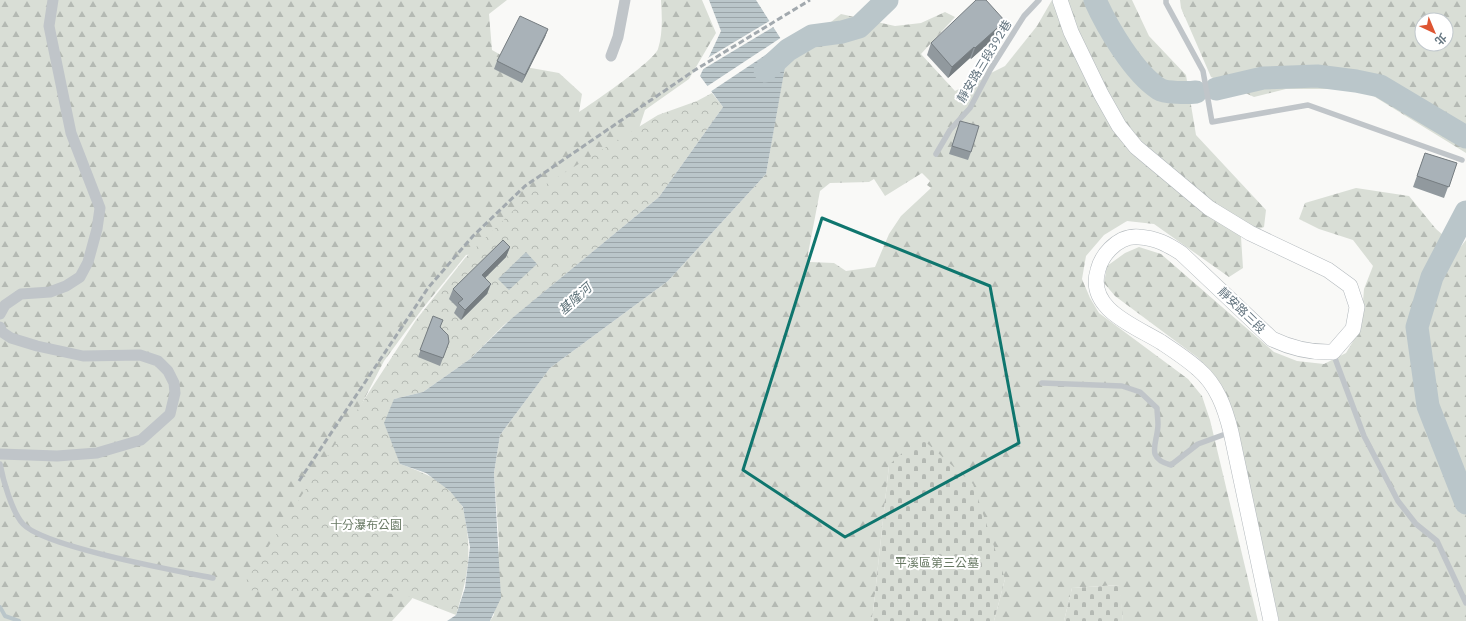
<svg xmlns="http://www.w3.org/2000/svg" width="1466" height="621" viewBox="0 0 1466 621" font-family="'IBM Plex Sans','Noto Sans TC',sans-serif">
  <defs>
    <pattern id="forest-firs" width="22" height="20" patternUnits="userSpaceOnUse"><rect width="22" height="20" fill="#d9ded6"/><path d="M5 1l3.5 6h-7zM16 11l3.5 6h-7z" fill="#b4b9b3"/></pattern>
    <pattern id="cemetery-stones" width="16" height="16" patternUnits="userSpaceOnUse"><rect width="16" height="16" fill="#d9ded6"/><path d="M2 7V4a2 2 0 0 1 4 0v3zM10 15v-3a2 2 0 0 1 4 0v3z" fill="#b4b9b3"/></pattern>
    <pattern id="park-crowns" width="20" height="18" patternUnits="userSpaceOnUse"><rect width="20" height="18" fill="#d9ded6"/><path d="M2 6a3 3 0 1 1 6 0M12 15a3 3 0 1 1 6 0" fill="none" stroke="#b4b9b3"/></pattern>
    <pattern id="water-rules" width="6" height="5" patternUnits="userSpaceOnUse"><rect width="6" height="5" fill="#bac6ca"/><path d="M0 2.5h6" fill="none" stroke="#9ba5a9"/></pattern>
  </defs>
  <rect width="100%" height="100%" fill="#f9f9f7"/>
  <path fill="url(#forest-firs)" fill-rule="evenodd" d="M0 0H507L489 14 492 50 520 66 559 73 582 94 579 112C593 103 654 61 658 49 663 33 662 16 661 0H702L716 33 689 79 645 110 629 159 496 251 466 255 423 308 384 361 355 417 444 552 411 600 392 621H0Z
    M1052 0H1132L1149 36 1186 75 1196 135 1266 210 1264 227 1241 237 1243 268 1229 277 1154 224 1127 221 1104 235 1086 256 1082 279 1090 298 1099 313 1188 379 1202 396 1210 420 1258 621H1123L1119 585 1072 588 1064 621H994L1005 579 889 465 872 621H490L494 615 499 543 494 473 500 435 550 368 668 281 766 174 786 58 841 14 895 26 921 23 945 12 955 17 921 54 955 91 1005 66 1037 26ZM922 173 930 181 927 185 931 188 901 216 889 234 875 267 846 271 834 263 810 262 808 254 820 191 830 183 869 182 874 179 885 196Z
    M1180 0H1466V153L1362 89H1286L1254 97 1211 77 1181 8ZM1422 20H1446V44H1422Z
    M1356 188 1409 196 1436 229 1459 249 1466 240V621H1279L1231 411 1211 371 1197 357 1115 296 1104 283 1107 266 1125 253 1139 247 1161 254 1274 352 1297 361 1324 364 1346 353 1361 328 1364 289 1373 266 1353 240 1319 229 1299 219 1305 203Z"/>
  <path fill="url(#cemetery-stones)" d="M920 437 973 484 1005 579 994 621H872L889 465Z
    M1120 585 1123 621H1064L1072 588Z"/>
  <path fill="url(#park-crowns)" d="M712 93 723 107 659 197 504 325 470 359 423 392 394 399 400 464C423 472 451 483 462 506 465 511 465 519 466 524 472 558 466 583 456 615L402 594 240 590 416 320 465 258 530 194 658 115 697 101Z"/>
  <path fill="url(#water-rules)" d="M709 0H756L788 50 766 174 668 281 550 368 500 435 494 473 501 598 490 621H447L456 615 465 588 470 547 463 507 450 491 426 473 400 464 384 423 394 399 423 392 470 359 511 319 659 197 723 107 700 76 721 31Z
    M526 252 537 264 509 290 498 279Z"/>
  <path fill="#f9f9f7" d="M771 20 775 26 700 71 706 59Z
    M782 37 785 42 710 92 706 87Z"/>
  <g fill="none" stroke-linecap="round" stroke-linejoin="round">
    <path stroke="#bac6ca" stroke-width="4" d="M0 607 5 616 19 621"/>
    <path stroke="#bac6ca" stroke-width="23" d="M1095 0C1107 27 1134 73 1159 89 1165 93 1188 93 1196 92
      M765 71 788 50 812 36 842 32 859 27 887 0
      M1216 89 1263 78 1317 76 1356 81 1380 86 1466 137
      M1466 212 1432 277 1417 327 1428 406 1466 503"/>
    <g stroke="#b3b9bd" stroke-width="16">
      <path id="secondary" d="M1060 0 1071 32 1101 94 1119 126 1136 147 1209 208 1250 233 1328 270 1350 286 1357 307 1353 329 1333 352C1311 353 1293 349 1272 339L1181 253C1167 244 1156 238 1139 237 1128 236 1118 241 1110 249 1104 255 1100 262 1098 270 1086 309 1135 326 1161 342 1173 350 1187 359 1198 369 1217 385 1225 408 1231 432L1271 621"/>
    </g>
    <path stroke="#c0c5c9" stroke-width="5.5" d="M1166 0V3L1203 71 1212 122 1308 105 1462 160
      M936 154 950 130 970 108 990 70 1024 16 1039 0
      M1333 353 1364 436 1398 501 1416 524 1437 541 1466 603
      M1042 383 1122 386 1140 392 1157 408C1157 413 1158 419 1158 424 1158 443 1144 458 1171 465L1198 444 1231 432
      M0 464C3 480 12 512 23 524 44 547 177 571 213 578"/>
    <path stroke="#c0c5c9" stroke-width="11" d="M611 56 618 37 625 0
      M0 314 5 305 21 294 50 292 66 286 80 277 88 262 97 229 100 208 71 133 49 26 53 0
      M0 327 2 332 11 338 37 346 83 356 140 355 158 361 168 371 174 383 175 393 170 414 141 440 97 453 57 456 0 454"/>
    <use href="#secondary" stroke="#fff" stroke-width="15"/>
    <path stroke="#a2a9ae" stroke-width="3" stroke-dasharray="6 3" stroke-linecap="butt" d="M299 481 428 288 473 236 525 186 695 70 810 0"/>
  </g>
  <path fill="#91999e" d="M1005 21 1001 32 971 59 970 58 948 78 927 55 931 43Z
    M548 29 545 37 522 83 494 69 497 61Z
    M960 121 971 152 968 160 949 154Z
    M1425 153 1457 163 1444 198 1413 187Z
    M510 247 506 257 485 278 487 294 461 320 454 313 457 307 449 299 453 289Z
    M433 316 441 327 449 342 440 366 418 357Z"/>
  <path fill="#767d81" d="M1005 21 1001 32 971 59 975 48Z
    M548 29 545 37 522 83 525 75Z
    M974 47 970 58 948 78 952 67Z
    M510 247 506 257 478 285 482 275Z
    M491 284 487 294 461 320 465 310Z"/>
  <path fill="#a9b2b8" stroke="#767d81" d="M976 0H986L1005 21 975 48 974 47 952 67 931 43Z
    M520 16 548 29 525 75 497 61Z
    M960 121 979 126 971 152 952 146Z
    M1425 153 1457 163 1449 187 1417 176Z
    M503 240 510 247 482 275 491 284 465 310 458 303 463 299 453 289Z
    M433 316 443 320 440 327 448 335 449 342 443 358 420 350Z"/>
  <path fill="none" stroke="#0f766e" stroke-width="3" stroke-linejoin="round" d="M822 218 990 286 1019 443 845 537 743 470Z"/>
  <g text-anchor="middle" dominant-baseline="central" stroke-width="4" stroke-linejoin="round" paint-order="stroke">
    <g font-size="12" fill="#657681" stroke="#fff">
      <text transform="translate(984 61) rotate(-59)">靜安路三段392巷</text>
      <text transform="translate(1242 310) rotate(44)">靜安路三段</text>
    </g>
    <g font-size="12" fill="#687964" stroke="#fff">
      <text x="366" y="524">十分瀑布公園</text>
      <text x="937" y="562">平溪區第三公墓</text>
    </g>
    <g font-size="13" font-style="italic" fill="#60747b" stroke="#fff">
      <text transform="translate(575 299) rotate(-42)">基隆河</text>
    </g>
  </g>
  <g transform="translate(1434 32) rotate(136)"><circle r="19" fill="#ffffff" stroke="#c1c8cd"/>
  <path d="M0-3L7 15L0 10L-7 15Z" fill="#de5532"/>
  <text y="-6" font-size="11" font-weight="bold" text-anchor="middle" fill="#657681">北</text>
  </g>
</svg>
